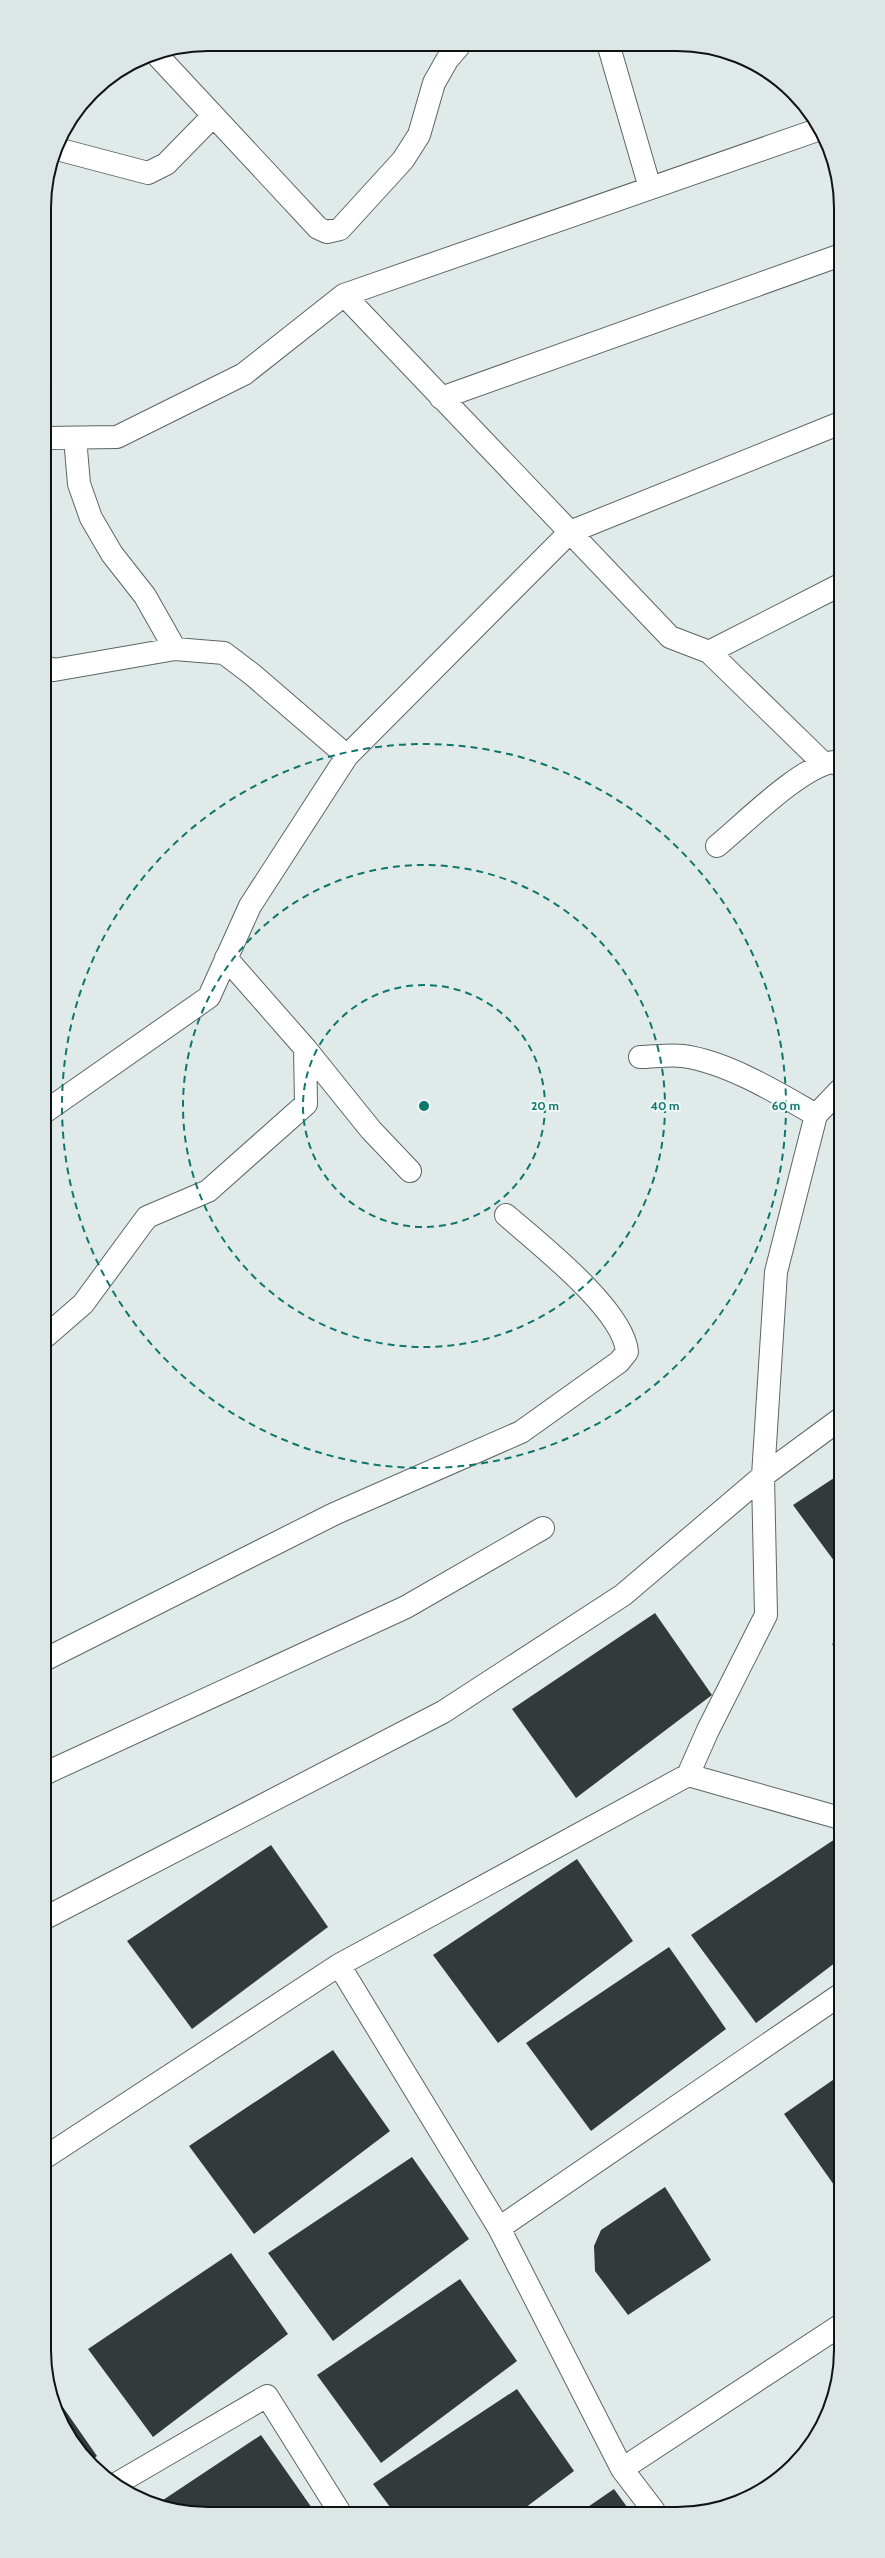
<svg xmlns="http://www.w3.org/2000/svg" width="885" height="2558" viewBox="0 0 885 2558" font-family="Cabin,sans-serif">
  <rect width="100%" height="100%" fill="#e0ebe9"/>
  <path fill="#323b3a" d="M840 1474V1569L793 1505Z
    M655 1613 712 1695 576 1798 512 1709Z
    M840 1639V1655L832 1644Z
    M835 1839 840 1847V1959L756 2023 691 1935Z
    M271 1845 328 1927 192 2029 127 1941Z
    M577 1859 633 1941 498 2043 433 1955Z
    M669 1947 726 2029 591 2131 526 2043Z
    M333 2050 390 2131 254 2234 189 2146Z
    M840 2075V2181L834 2185 784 2114Z
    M412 2157 469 2239 333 2341 268 2253Z
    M665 2187 711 2260 628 2315 595 2271 594 2246 601 2230Z
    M231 2253 288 2334 153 2437 88 2349Z
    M460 2279 517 2361 381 2463 317 2375Z
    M517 2389 574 2471 521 2511H393L373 2484Z
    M51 2390 97 2456 89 2462 66 2432Z
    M261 2435 314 2511H176L157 2504Z
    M614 2489 630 2511H582Z"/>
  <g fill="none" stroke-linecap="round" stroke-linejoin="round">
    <g stroke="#5c6664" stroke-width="24">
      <path id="street" d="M609 47 650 188
        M156 54 318 228 327 232 340 229 403 160 419 135 434 83 447 60 459 46
        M820 129 344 295 670 637 709 652 838 586
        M57 149 148 173 166 164 213 116
        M441 398 838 256
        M45 438 117 437 244 374 344 295
        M75 438 79 484 91 518 112 554 145 596 175 649
        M709 652 823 763
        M45 667 54 670 175 649 224 653 253 675 347 756
        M717 846C744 824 802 765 834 762L839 765
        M226 958 305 1048 371 1130 410 1171
        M640 1057C653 1057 669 1054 683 1056 727 1062 778 1093 816 1115
        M46 1111 209 997 250 906 347 756 570 532 838 424
        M46 1336 83 1304 147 1217 208 1191 306 1104 305 1048
        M46 1659 334 1514 521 1432 619 1362 627 1352C624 1310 538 1243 506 1215
        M46 1773 406 1607 543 1528
        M688 1775 840 1818
        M47 1917 443 1712 623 1595 763 1476 776 1272 816 1115 839 1091
        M339 1965 499 2228 622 2469 654 2511
        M47 2156 339 1965 688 1775 708 1730 766 1615 763 1476 839 1420
        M499 2228 840 1995
        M622 2469 841 2325
        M116 2484 267 2396 339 2511"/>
    </g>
    <use href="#street" stroke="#fff" stroke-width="22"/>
  </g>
  <g fill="none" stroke="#0f766e" stroke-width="2" stroke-dasharray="7 5">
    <circle cx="424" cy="1106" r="121"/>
    <circle cx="424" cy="1106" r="241"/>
    <circle cx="424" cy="1106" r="362"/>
  </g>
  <path d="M0 0H885V2558H0ZM208 51H677A157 157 0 0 1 834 208V2350A157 157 0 0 1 677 2507H208A157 157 0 0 1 51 2350V208A157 157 0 0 1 208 51Z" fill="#dbe6e5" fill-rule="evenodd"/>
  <path fill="none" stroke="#101313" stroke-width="2" d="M208 51H677A157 157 0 0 1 834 208V2350A157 157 0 0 1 677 2507H208A157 157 0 0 1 51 2350V208A157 157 0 0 1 208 51Z"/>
  <circle cx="424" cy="1106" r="6" fill="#0f766e" stroke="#edf8f7" stroke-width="2"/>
  <g font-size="12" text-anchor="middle" font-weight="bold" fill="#0f766e" stroke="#edf8f7" stroke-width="4" stroke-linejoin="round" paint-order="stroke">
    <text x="545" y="1110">20 m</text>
    <text x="665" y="1110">40 m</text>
    <text x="786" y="1110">60 m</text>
  </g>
</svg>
